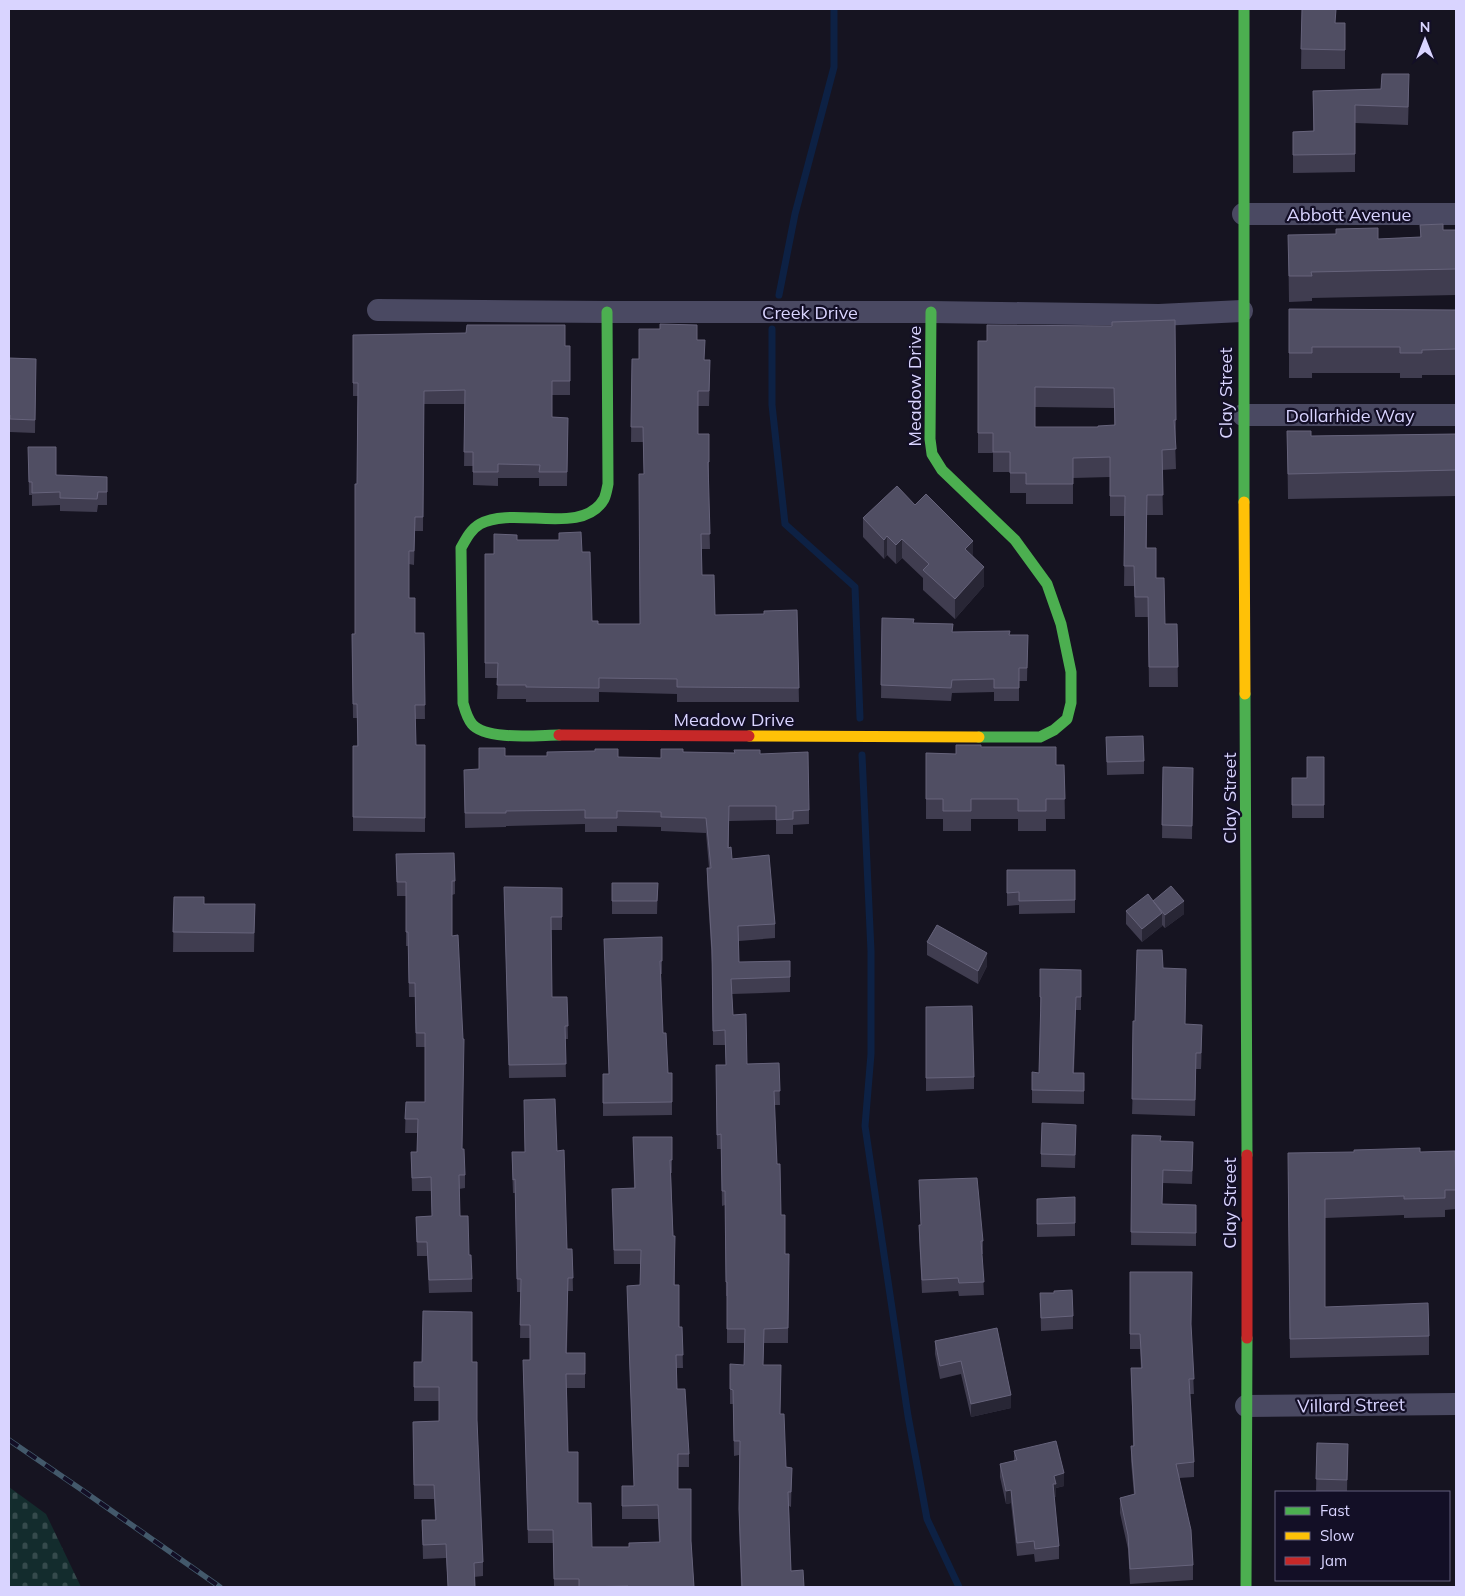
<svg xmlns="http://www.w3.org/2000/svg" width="1465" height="1596" viewBox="0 0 1465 1596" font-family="Mulish,sans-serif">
  <defs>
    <pattern id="cemetery-stones" width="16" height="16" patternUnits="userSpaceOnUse" patternTransform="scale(1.25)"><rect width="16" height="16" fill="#132c2d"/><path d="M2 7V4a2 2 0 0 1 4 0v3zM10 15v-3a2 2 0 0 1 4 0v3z" fill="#354a4c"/></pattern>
  </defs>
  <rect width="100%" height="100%" fill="#161421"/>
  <path fill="url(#cemetery-stones)" d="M9 1487 46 1514 81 1587H9Z"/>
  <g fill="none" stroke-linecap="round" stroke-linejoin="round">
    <path stroke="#0d2144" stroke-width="7" d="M779 295 795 214 834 67V9
      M772 329V405L785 524 855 587 860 718
      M862 755 871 951V1054L865 1126 908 1416 927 1519 959 1587"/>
    <path stroke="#4a4962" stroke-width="22" d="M1243 214H1456
      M378 310 607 312H931L1159 315 1242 311
      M1243 415H1456
      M1246 1406 1456 1404"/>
    <path stroke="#4caf50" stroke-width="11" d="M1244 9V502
      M931 312 930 439 932 454 942 470 1015 540 1047 584 1061 624 1071 672V703L1067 719 1054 730 1040 737H979
      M1245 694 1247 1155
      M559 735C539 735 486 741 472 724 467 718 465 710 463 703L461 548C466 539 471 529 480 524 514 505 583 537 604 499 606 495 607 489 608 484L607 312
      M1246 1587 1247 1338"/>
    <path stroke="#ffc107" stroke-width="11" d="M1244 502 1245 694
      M749 736 979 737"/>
    <path stroke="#c62828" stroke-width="11" d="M559 735 749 736
      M1247 1155V1338"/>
    <g stroke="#43596b" stroke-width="5.5">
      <path id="rail" d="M9 1440 82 1490 220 1587"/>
    </g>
    <use href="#rail" stroke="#130f26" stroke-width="4" stroke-dasharray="11" stroke-linecap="butt"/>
  </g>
  <path fill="#403d50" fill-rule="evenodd" d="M1302 9 1336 23H1345V69H1301Z
    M1313 91 1409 92 1408 125 1355 123V172L1293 173V132L1313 131Z
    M1420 225 1443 230H1456V295L1312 298V301L1289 302 1288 235 1378 239 1420 237Z
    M1289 309 1456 310V375H1422V378H1400V373H1312V378H1289Z
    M1112 326 1176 420V440H1175L1176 469 1162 470 1163 515H1147V548L1156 578 1165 624H1177L1178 687H1149L1148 617H1135L1134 586H1124L1125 516H1110V477L1073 478V504H1026V493H1010V472H993V453H978V341H987ZM1035 407 1114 408V425L1098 427H1035Z
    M353 335 570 346V395H552V417L568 418 567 486H539V478H498V486L473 485V466H464L465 404H424L423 531H415L414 565 409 564V598L415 633H424L425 719H415L416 745H425V832L353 831V746H357V718H353L352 634H355L358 396H353Z
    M697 340 710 375 709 406H698V434H709V477H708L710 549H702V575L715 615 764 614 797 610 799 702H677V694L599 692V702H526V699H497L498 678H485V554L582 552 592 621 598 624H640L644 474 643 442H631L632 359H639Z
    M9 358 36 359 35 433 10 432V428H9Z
    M1287 431 1311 436 1456 434V496L1288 499Z
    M28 447 56 475 107 477V505H98L97 512 60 511V505L32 506V495H29Z
    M915 505 973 556 984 586 955 619 923 590V578L902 558 896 564 887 555 884 559 863 537V518Z
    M882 618 913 623 953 632 1009 635H1028L1027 681H1019V701H994V692L952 693 951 701 881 698Z
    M1106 737 1144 761V774L1107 775Z
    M981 747 1056 765H1064L1065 819H1046V831H1018V819H971V831H943V819H926V753L956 754Z
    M683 752 760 754 809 810V824L793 825V834H776V820L729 821V848L732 859 775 924V938L739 941V962L790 977V992L732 994 733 1015 747 1064 779 1063 780 1105H774L777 1164 781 1215 785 1254H789L788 1343H764L763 1365 781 1380 780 1414 786 1467 792 1468 791 1507 789 1506 791 1571 804 1587H741L739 1523V1455L734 1456 733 1404H730V1389L744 1365V1343H727V1296H726L725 1205 722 1206 721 1149H717L716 1080 726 1065 725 1045H713L712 964 707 882V868H709L706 833 661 831V827L617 826V832H585V824L506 826V827L465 828 464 770 479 769 505 756 661 758Z
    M1324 757V818H1292V778H1307Z
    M1163 767 1193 768 1192 839 1162 838Z
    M396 854 455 881V894L452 895V936L462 1149 465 1175V1188L459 1189 460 1216 469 1255 472 1279V1292L429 1293 427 1256H417L416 1217 432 1216 431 1191H412L411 1152H417L418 1133H405L406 1102H425V1047H416L415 997H409L408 946H406V896H397Z
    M1007 870H1075V913L1019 914V905L1007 906Z
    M612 883H658L657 914H612Z
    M504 887 562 888V930H551L552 997H567L568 1039H565L566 1077 509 1078Z
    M174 897 204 904H255L254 952H173Z
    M1153 901 1184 914 1165 928 1162 925V926L1142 942 1126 924V911Z
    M662 937V974H661L663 1033 668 1073H672V1115L603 1116V1074H609L604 939Z
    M927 942 987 966 978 984 927 955Z
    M1163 968 1186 985 1185 1024 1202 1041 1201 1069H1196L1195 1116 1132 1114 1135 1021Z
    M1040 969 1081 970V1010H1076L1074 1073H1084V1104L1032 1103V1090L1039 1073 1041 1010H1040Z
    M926 1007 974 1077V1089L926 1091Z
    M524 1100 557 1151 567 1249H572L573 1291H568L567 1353H585V1388H567L568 1452 578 1503 592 1547H629L659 1542 658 1519H622V1486H634L627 1286 640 1285V1264H614L612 1189 634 1188 633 1137H672V1173H671L675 1285 679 1327H682L683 1368H677V1389L689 1454V1467H678V1489L691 1541 694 1587H554L553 1543H528L523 1360H530V1338H520L521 1292H517L515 1193H513L512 1166V1152H525Z
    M1132 1135 1161 1141 1193 1155 1192 1184 1163 1183 1162 1204 1196 1205V1246L1131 1245Z
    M1076 1138 1075 1168 1041 1167V1154Z
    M1420 1152 1456 1190V1209L1445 1210V1217L1404 1218V1215L1325 1218V1307L1429 1336V1355L1290 1358 1288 1172Z
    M919 1180 983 1241V1254H982L984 1295 959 1296 958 1291 922 1293 919 1238V1225H921Z
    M1075 1197V1236L1037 1237V1199Z
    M1130 1272 1191 1328 1194 1394H1190L1194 1462V1477L1179 1478 1193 1565V1580L1130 1584 1128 1549 1120 1513V1498L1134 1495 1131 1461V1446H1133L1131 1368H1141L1140 1349H1130Z
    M1040 1293 1073 1316V1329L1041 1331Z
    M997 1328 1011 1408 971 1417 961 1374 940 1379 935 1354V1341Z
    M414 1362H472L477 1420 483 1562V1576L474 1577 475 1587H448L446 1558 423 1559 422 1520H435L434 1499H414L413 1422 439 1421V1401H414Z
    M1317 1443 1348 1444 1347 1492H1316Z
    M1014 1451 1064 1486 1056 1488V1497H1054L1059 1546V1559L1035 1562 1034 1554 1017 1556 1011 1503 1006 1504 1000 1477V1464L1014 1461Z"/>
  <path fill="#282635" d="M887 536V555L884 559V540Z
    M902 539V558L896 564V545Z
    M973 541V561L965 549Z
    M984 567V586L955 619V599Z
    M1184 901V914L1165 928V915Z
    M1162 913V926L1142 942V929Z
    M987 953V966L978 984V971Z
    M1202 1025V1041L1201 1069V1053Z
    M1196 1053V1069L1195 1116V1100Z
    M1011 1395V1408L971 1417V1404Z
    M1064 1473V1486L1056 1488V1497H1053L1054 1476Z
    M1011 1490V1503L1006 1504V1491Z"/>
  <path fill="#504e63" stroke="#66637b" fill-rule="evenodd" d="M1302 9H1336L1335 23H1345V50L1301 49Z
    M1382 74H1409L1408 107 1355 105V154L1293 155V132L1314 131 1313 91 1381 89Z
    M1443 224V230H1456V269L1311 272 1312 276H1289L1288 235 1336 234V229L1378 228V239L1421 237 1420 225Z
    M1289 309 1456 310V349L1422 350V353H1400V347H1312V353H1289Z
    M1175 320 1176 420H1174L1176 449 1162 450 1163 495H1147L1146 548H1156V578H1164L1165 624H1177L1178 667H1149L1148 597H1135L1134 566H1124L1125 496H1110V457L1073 458V484H1026V473H1010V452H993V433H978V341H987V325L1112 326V322ZM1035 387 1114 388 1115 425 1098 426V427H1035Z
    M660 324 697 325V340H705L704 360H710L709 391H698V434H709V462H708L710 534H701L702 575H714L715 615 764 614V611L797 610 799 688 677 687V679L599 678V688L526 687V685H497L498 663H485V554H494V534L517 535V540H559V533L581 532 582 552H590L592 621H598V624H640L639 474H644L643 427H631L632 359H639V329H660Z
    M467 325H565V346H570V381H552V417L568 418 567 472H539L540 465 498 464V472H473V452H464L465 390 424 391 423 517H415L414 551H409V598H415V633H424L425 705H415L416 745H425V818L353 817V746H358L357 704H353L352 634H355V484H357L358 383H353V335L466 333Z
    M9 358 36 359 35 420 10 419V415H9Z
    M1287 431H1311V436L1456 434V470L1288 474Z
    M28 447H56V475L107 477V492H98L97 499 60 498V492L32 493V482H29Z
    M897 486 915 505 926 494 973 541 965 549 984 567 955 599 923 570 929 564 902 539 896 545 887 536 884 540 863 518Z
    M882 618 914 619 913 623 953 624 952 632 1010 631 1009 635H1028L1027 668H1019V688H994V679L952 680 951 688 881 685Z
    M1143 736 1144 761 1107 762 1106 737Z
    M956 745H981V747H1056V765H1064L1065 799H1046V811H1018V799H971V811H943V799H926V753L956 754Z
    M479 748H505V756H547V752L595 751V749H618V757L661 758V749H683V752L735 753 734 750H760V754L808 752 809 810 793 811V819L776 820V806H729L728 848 731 847 732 859 769 855 775 924 738 926 739 962 790 961V977L731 979 733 1015 746 1014 747 1064 779 1063 780 1091H774L777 1164H780L781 1215H785V1254H789L788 1328 764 1329 763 1365H781L780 1414H784L786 1467 792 1468 791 1492H788L791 1571 803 1570 804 1587H742L739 1509 740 1441H734L733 1390 730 1389V1364L744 1365 745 1329H727V1282H726L725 1191H722L721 1134 717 1135 716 1065H726L725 1030 713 1031 712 950 707 868H711L706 818 661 817V812L617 811V818H585V810L506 811V813H465L464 770 479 769Z
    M1307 757H1324V805H1292V778H1307Z
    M1163 767 1193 768 1192 826 1162 825Z
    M454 853 455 881H452V936L458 935 463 1039H464L462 1149H464L465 1175H459L460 1216H468L469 1255H471L472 1279 429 1280 427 1242H417L416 1217 432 1216 431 1177 412 1178 411 1152H417L418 1119H405L406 1102H425V1033H416L415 983H409L408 932H406V882H397L396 854Z
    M1007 870H1075V900L1019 901V892L1007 893Z
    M612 883H658L657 901H612Z
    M1171 886 1184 901 1165 915 1153 901Z
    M504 887 562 888V917H551L552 997H567L568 1026H565L566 1064 509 1065Z
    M1148 894 1162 913 1142 929 1126 911Z
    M174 897H204V904H255L254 933 173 932Z
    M937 925 987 953 978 971 927 942Z
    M662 937V961H660L663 1033H666L668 1073H672V1102L603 1103V1074H609L604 939Z
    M1137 950H1162L1163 968 1186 969 1185 1024 1202 1025 1201 1053H1196L1195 1100 1132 1099 1133 1021H1135Z
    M1040 969 1081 970V997H1076L1073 1073H1084V1091L1032 1090V1072L1039 1073 1041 997H1040Z
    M972 1006 974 1077 926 1078V1007Z
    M555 1099 557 1151 564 1150 567 1249H572L573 1278H568L566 1353H585V1374H566L568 1452H578V1503H591L592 1547H629V1543L660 1542 658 1505 622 1506V1486H634L627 1286 640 1285 641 1250H614L612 1189 635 1188 633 1137H672V1160H670L673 1236H675L674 1285H679V1327H682L683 1355H676L677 1389H685L689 1454H678V1489H691V1541L694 1587H628V1586L579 1587V1579H554L553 1530H528L523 1360H530V1325H520L521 1279H517L515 1179 513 1180 512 1152H525L524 1100Z
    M1042 1123 1076 1125 1075 1155 1041 1154Z
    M1132 1135 1161 1136 1160 1141 1193 1142 1192 1171 1163 1170 1162 1204 1196 1205V1233L1131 1232Z
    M1420 1148V1152L1455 1151 1456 1190H1445V1198L1404 1199V1196L1325 1199V1307L1428 1303 1429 1336 1290 1339 1288 1153 1354 1152V1150Z
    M977 1178 983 1241H981L984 1282 959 1283 958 1278 922 1280 919 1225H921L919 1180Z
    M1075 1197V1223L1037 1224V1199Z
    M1130 1272H1192L1191 1324 1194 1379H1189L1194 1462 1176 1464 1191 1530 1193 1565 1130 1569 1128 1535 1120 1498 1135 1494 1131 1446H1134L1131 1368H1142L1140 1334H1130Z
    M1072 1290 1073 1316 1041 1318 1040 1293H1054V1291Z
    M423 1311 472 1312V1362H477V1420L483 1562 474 1563 475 1587H448L446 1544 423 1545 422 1520H436L434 1485H414L413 1422 439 1421V1387H414V1362H422Z
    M997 1328 1011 1395 971 1404 961 1361 940 1366 935 1341Z
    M1056 1441 1064 1473 1054 1476 1056 1484H1053L1059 1546 1035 1549 1034 1541 1017 1543 1011 1490 1006 1491 1000 1464 1017 1460 1014 1451Z
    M1317 1443 1348 1444 1347 1480 1316 1479Z"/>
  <g text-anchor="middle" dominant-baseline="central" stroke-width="4.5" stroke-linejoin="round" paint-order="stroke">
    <g font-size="18" fill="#d9d4ff" stroke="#130f26">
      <text x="1349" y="214">Abbott Avenue</text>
      <text x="810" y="312">Creek Drive</text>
      <text transform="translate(914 386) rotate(-90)">Meadow Drive</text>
      <text transform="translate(1225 393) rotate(-90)">Clay Street</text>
      <text x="1350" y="415">Dollarhide Way</text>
      <text x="734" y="719">Meadow Drive</text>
      <text transform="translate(1229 798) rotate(-90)">Clay Street</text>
      <text transform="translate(1229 1203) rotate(-90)">Clay Street</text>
      <text transform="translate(1351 1405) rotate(-1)">Villard Street</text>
    </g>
  </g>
  <rect width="1465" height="1596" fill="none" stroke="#d9d4ff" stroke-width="20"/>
  <rect x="1275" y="1491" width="175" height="90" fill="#130f26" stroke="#625e7d"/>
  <rect x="1285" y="1507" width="25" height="8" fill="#4caf50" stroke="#625e7d"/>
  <text x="1320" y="1516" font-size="15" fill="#d9d4ff">Fast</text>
  <rect x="1285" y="1532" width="25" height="8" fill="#ffc107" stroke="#625e7d"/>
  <text x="1320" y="1541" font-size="15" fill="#d9d4ff">Slow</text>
  <rect x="1285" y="1557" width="25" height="8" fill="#c62828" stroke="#625e7d"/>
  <text x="1320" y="1566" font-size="15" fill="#d9d4ff">Jam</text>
  <g transform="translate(1425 40)" stroke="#130f26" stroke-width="4" paint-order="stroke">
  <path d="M0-4L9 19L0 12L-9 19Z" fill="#d9d4ff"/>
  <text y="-8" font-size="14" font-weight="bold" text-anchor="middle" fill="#d9d4ff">N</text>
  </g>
</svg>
